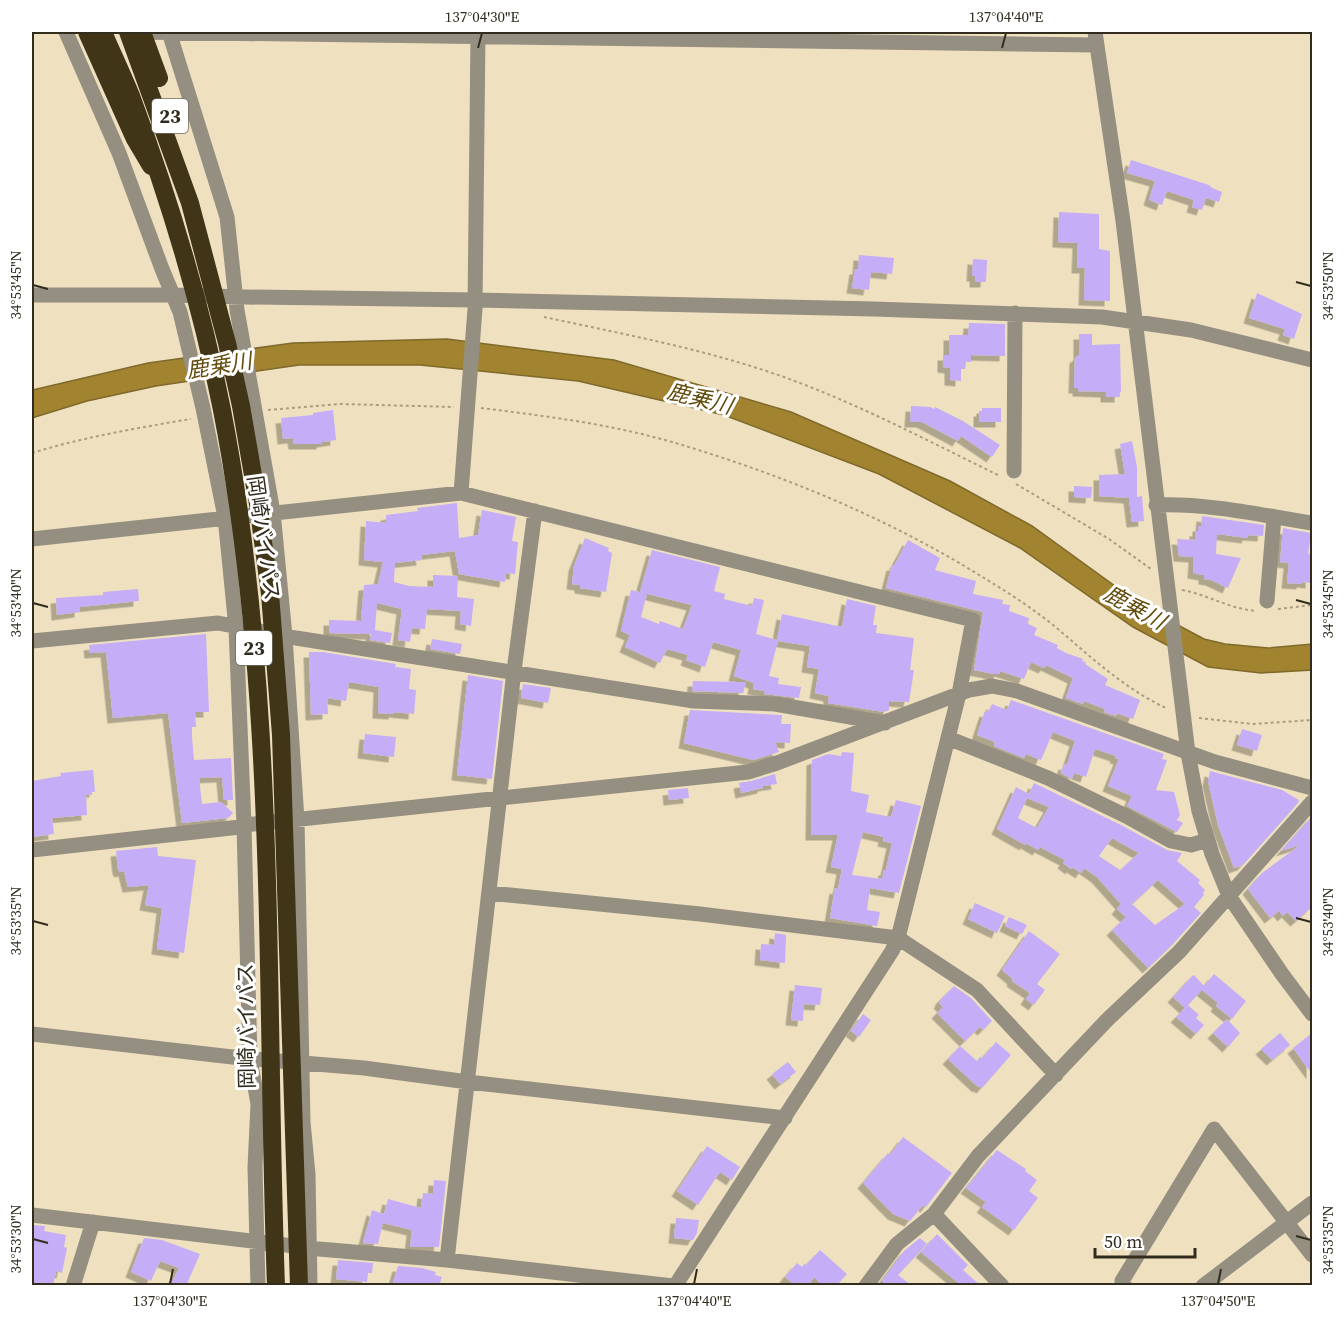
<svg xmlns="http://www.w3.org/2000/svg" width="1344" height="1317" viewBox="0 0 1344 1317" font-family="'Source Serif 4','Noto Sans JP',serif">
  <defs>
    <filter id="shadow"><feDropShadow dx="-5.5" dy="5.5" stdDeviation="0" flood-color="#0004"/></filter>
  </defs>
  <rect width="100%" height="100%" fill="#efe1bf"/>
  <path fill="#a18330" stroke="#7f692b" stroke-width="1.5" d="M447 339 614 360 791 412 950 481 1032 526 1144 607 1204 639 1225 644 1268 648 1312 644V670L1261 673 1208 667 1133 627 1020 548 879 474 724 415 578 381 420 365H299L156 386 87 401 32 418V390L148 363 293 343Z"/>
  <path fill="#c5adf7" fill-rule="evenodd" filter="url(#shadow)" d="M1131 160 1209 185 1212 188 1222 192 1219 202 1206 198 1202 210 1192 207 1194 200 1167 191 1162 205 1149 200 1155 181 1127 173Z
    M1059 212 1099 214V249L1110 251V301L1084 300 1085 268H1077L1078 243 1058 242Z
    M859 255 894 258 892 274 871 272 869 290 852 288 855 269H858Z
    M973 259 987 260 986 282H975V276H972Z
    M1257 293 1302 314 1294 339 1283 335 1285 329 1249 318Z
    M969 323 1005 324V356L971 355V362H966L965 369H961V381L950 380V368L943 367V355H949V335H968Z
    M1079 334H1092V345L1120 344 1121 392H1120V397H1106V392L1078 391V388H1074L1075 358 1079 355Z
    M911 406 930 407 934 409 935 407 963 421 1000 445 992 457 961 436 958 441 922 422H910Z
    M982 408H1001V422H979V411H982Z
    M333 410 336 440 322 442V444H294L293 438 283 439 281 418 313 415V413Z
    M1132 441 1137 467V497L1142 496 1144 521 1132 522 1129 498 1099 496V475L1125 474 1120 444Z
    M1074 486 1092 487 1091 498 1074 497Z
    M457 503 459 538 478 535 482 510 516 517 512 541 518 542 515 574 506 573 505 582 459 574 455 551 421 555 422 560 395 563 394 582 409 586 433 587V575L458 576 457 597 474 599 471 626 460 624 461 611 427 609 425 629 412 628 410 642 398 640 402 609 377 603 375 630 392 633 390 643 370 640 371 634 329 633V620L361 621 364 585 378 584 383 562 364 560 366 521 386 523V515L418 511 417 508Z
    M1202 516 1264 525 1263 536 1248 535 1247 538 1217 534 1216 554 1241 558 1228 588 1211 580 1204 579V575L1193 573 1194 557 1179 556 1177 539 1195 540V531H1198V526H1201Z
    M1283 528 1311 533 1308 554H1312L1311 583 1302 582V584L1287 583 1289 563 1280 562Z
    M585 538 609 548 608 551 612 553 606 592 580 588V585L572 584 574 566Z
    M908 540 940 558 935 570 976 581 973 594 1003 600 1002 604 1010 605 1009 611 1029 618 1028 624 1037 628 1034 635 1058 645 1057 648 1066 653 1083 659 1082 661 1086 662 1085 664 1108 679 1105 685 1140 700 1133 719 1117 713 1116 716 1104 712 1105 709 1084 701 1083 704 1066 698 1073 678 1046 665 1044 668 1031 662 1024 679 1000 671 999 674H994L974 670 983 612 886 588 892 565 894 566Z
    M652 550 720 567 714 591 725 594 724 599 752 606 754 598 764 600 756 634 777 640 782 614 842 627 847 599 876 606 873 625H877L876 633 914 638 910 670H914L909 702 889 701V710L884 712 828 703 829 696 815 693 819 669 807 667 810 646 778 641 769 676 779 678 778 684 801 687 799 698 764 694 765 691 753 689 754 683 734 676 741 650 713 642 705 667 686 660 688 655 667 649 660 663 625 647 630 635 621 631 631 590 647 594 641 617 659 624 660 621 683 629 692 605 640 592Z
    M138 589 139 601 80 607V612L57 615 56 598 103 595V592Z
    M206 634 209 712H195L196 727H192V737L194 760 231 758 233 800H224L222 777 199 778 202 804 221 802 233 813 228 818 182 823 168 713 113 718 106 652 90 653 89 645Z
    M432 639 462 644 460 654 430 649Z
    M309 652H323L396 664 395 667 411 669 409 689 416 690 414 714 394 712V714L378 713 379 687 349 682 346 701 327 698 328 714 311 715Z
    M468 675 503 681 492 779 457 775Z
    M693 681 737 682H746L743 693 692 691Z
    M523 684 551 688 548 703 521 698Z
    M1011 700 1164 754 1162 759 1167 760 1156 790 1174 792 1180 815 1177 820 1183 823 1177 832 1127 806 1132 796 1108 786 1119 759 1115 758 1116 756 1095 749 1086 777 1074 773 1072 779 1061 773 1064 764 1067 765 1075 741 1053 732 1041 760 1026 754 1024 758 994 746 995 742 977 735 985 711 988 712 992 704 1007 710Z
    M690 710 782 715 781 724H791L790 743 775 742 779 752 753 760 684 743Z
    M1242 729 1262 735 1257 751 1237 745Z
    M365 734 396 737 394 757 363 753Z
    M842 752 854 753 851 791 869 795 866 812 891 817 896 800 921 806 899 893 870 888 867 910 880 912 877 926 830 918 835 888 838 889 842 869 831 867 838 835H811L812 760 828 754 841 756ZM863 832 884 837 883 841 892 843 886 870H884L882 879 852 875Z
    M93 770 95 792H92V795H86L87 815 52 818 54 834 32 837V781L61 776 60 773Z
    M1210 771 1282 790 1299 800 1298 803 1243 865 1234 868 1218 825 1208 781Z
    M775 774 777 784 763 786V788L741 793 739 783 751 781Z
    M1034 783 1121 825 1167 850 1182 853 1177 861 1200 880 1198 883 1205 890 1203 893 1204 895 1194 907 1201 913 1172 945 1148 968 1112 930 1126 917 1117 909 1121 904 1097 877 1084 868 1081 873 1072 867 1071 869 1063 863 1065 860 1040 847 1038 850 1026 843 1025 845 997 829 1016 787 1029 794ZM1027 798 1049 807 1037 828 1018 818ZM1112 838 1139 853 1120 870 1099 856ZM1158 880 1185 904 1155 925 1132 904Z
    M688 788 689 798 669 800 668 790Z
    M1312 816V907L1296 921 1287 912 1283 916 1279 911 1270 918 1248 889 1262 873 1300 845 1281 851Z
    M157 847 158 856 196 860 184 953 157 949 162 908 145 905 149 885 128 887 124 871 120 872 118 869 116 851Z
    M975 903 1005 916 997 933 968 919Z
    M1009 917 1027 925 1022 934 1005 926Z
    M1029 931 1060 954 1037 984 1045 990 1034 1005 1026 999 1030 993 1012 981 1013 979 1002 970Z
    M775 933 786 935 785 963 760 960 761 944 774 945Z
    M1214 974 1246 1001 1232 1019 1216 1006 1218 1003 1202 990 1188 1005 1199 1015 1196 1018 1204 1025 1196 1034 1176 1017 1185 1008 1173 997 1192 976 1194 975 1204 986Z
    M795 985 822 988 820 1005 804 1004 803 1021 791 1020Z
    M954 986 971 998 992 1021 983 1030 980 1027 965 1041 937 1013 943 1007 939 1003 941 1001 940 1000Z
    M863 1014 871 1020 859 1037 851 1031Z
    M1227 1019 1240 1033 1228 1047 1213 1033Z
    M1280 1033 1290 1045 1272 1060 1261 1049Z
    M1312 1033V1074L1293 1048Z
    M996 1042 1011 1055 982 1088 979 1086 978 1087 948 1059 960 1046 977 1061 980 1057 982 1058Z
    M788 1062 796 1072 780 1084 772 1074Z
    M903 1137 952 1173 926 1207 923 1205 910 1221 893 1214 863 1183 888 1153 890 1155Z
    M707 1146 740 1167 732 1180 720 1172 698 1205 677 1191Z
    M997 1150 1026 1169 1025 1171 1037 1180 1029 1191 1038 1198 1014 1230 982 1207 986 1202 966 1188Z
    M434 1180 446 1181 439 1247H410L412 1230 383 1223 378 1244 363 1243 372 1210 384 1214 388 1199 421 1208 423 1193 433 1194Z
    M676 1218 699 1220 697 1233 693 1240 674 1238Z
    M32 1225 45 1226 44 1231 66 1235 64 1247 67 1248 62 1273 56 1271 53 1286H32Z
    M937 1234 968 1265 963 1270 981 1286H962L921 1252Z
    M144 1238 162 1240 200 1254 186 1286H170L179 1268 160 1261 151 1281 131 1272Z
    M920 1238 927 1244 898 1275 912 1286H887L882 1281 904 1251Z
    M820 1250 847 1274 836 1286H823L814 1277 808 1286H796L785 1277 797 1263 802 1267 804 1264 806 1265Z
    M338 1260 373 1263 372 1273H368L367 1282 336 1279Z
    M398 1266 422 1268 436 1272 435 1275 442 1277 439 1286H392Z"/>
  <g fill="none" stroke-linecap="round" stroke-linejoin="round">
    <path stroke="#a89e83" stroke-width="2" stroke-dasharray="3 3" stroke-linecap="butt" d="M544 317C623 334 704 349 781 376 857 403 928 441 1000 476
      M481 408C545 416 610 424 672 442 781 474 888 518 984 578 1009 593 1035 610 1058 629 1093 659 1125 689 1168 709
      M268 410 341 404 454 407
      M32 453C84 437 137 428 191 419
      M1016 484 1109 539 1151 569
      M1182 590C1209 595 1229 609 1257 611
      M1278 609 1312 605
      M1199 718 1253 724 1312 720"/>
    <path stroke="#958f81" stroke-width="15" d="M66 32 119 153 162 269 180 312 203 408 225 517 236 628 244 825 250 1059 258 1104 255 1167 258 1286
      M134 32 1097 45
      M169 32 227 217 237 310 273 512 285 636 297 820 303 1122 308 1174 310 1286
      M1095 32 1123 221 1188 753 1199 811 1212 854 1229 896 1282 974 1312 1014
      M32 295H172L246 297 475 300 874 309 1102 317 1191 330 1312 360
      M1014 471 1015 313
      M461 493 475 309 478 32
      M1156 505C1208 503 1261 515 1312 523
      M32 539 461 493 973 620 959 694 898 938 892 951 675 1286
      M1267 601 1274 517
      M32 641 218 623 296 638 694 701 775 704 885 723
      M948 738 1048 778 1126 816 1171 841 1191 845 1208 840
      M32 850 240 827 244 825 748 772 777 763 969 690 992 686 1017 691 1215 762 1312 788
      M489 893 700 914 898 938 977 990 1056 1075
      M32 1034 241 1058 364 1068 468 1082 785 1118
      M934 1214 1002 1286
      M32 1215 319 1249 447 1260 673 1286
      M447 1260 514 671 535 511
      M73 1286 93 1222
      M866 1286 897 1244 934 1214 978 1156 1107 1020 1179 952 1312 802
      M1125 1286 1122 1281 1214 1129 1312 1255
      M1203 1286 1312 1203"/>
    <path stroke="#413518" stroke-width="18" d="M87 32 135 139 151 166"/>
    <path stroke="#413518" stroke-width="18" d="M103 32C112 53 122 74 131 96 169 198 201 303 222 410 278 698 265 994 276 1286
      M128 32 190 203 227 343 241 406 258 504 270 594 281 735 299 1286
      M142 32 159 78"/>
  </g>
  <path fill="none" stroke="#312c1e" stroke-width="2" d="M478 48 482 33M1002 48 1006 33M1296 282 1311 286M33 285 48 289M1296 600 1311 604M33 603 48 607M1296 918 1311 922M33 921 48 925M1296 1236 1311 1240M33 1239 48 1243M170 1284 173 1269M694 1284 697 1269M1218 1284 1221 1269"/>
  <g text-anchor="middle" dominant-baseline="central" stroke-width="6" stroke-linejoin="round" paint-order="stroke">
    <g fill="#fff" stroke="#6f6b62" stroke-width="1.5">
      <rect x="152" y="99" width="36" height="34" rx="4.5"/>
      <rect x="236" y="631" width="36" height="34" rx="4.5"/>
    </g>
    <g font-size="20" font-weight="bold" fill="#312c1e">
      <text x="170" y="116">23</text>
      <text x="254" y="648">23</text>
    </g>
    <g font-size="21" fill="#312c1e" stroke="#fff">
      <text transform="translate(264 538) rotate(82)">岡崎バイパス</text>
      <text transform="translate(246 1026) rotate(-91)">岡崎バイパス</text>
    </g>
    <g font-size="22" font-style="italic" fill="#634e0f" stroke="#fff">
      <text transform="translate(219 365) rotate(-9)">鹿乗川</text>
      <text transform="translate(700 398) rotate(14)">鹿乗川</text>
      <text transform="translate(1135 607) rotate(29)">鹿乗川</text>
    </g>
  </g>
  <rect width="1344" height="1317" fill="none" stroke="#ffffff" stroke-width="66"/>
  <path d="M1095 1248v9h100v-9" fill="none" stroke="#312c1e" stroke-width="3"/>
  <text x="1104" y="1248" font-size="18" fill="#312c1e" stroke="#ffffff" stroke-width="4.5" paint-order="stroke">50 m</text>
  <rect x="33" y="33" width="1278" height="1251" fill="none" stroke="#312c1e" stroke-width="2"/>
  <g font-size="15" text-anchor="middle" fill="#312c1e">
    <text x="482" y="22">137°04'30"E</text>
    <text x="1006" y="22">137°04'40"E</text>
    <text transform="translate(16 285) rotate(-90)" y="5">34°53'45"N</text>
    <text transform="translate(1328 286) rotate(-90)" y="5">34°53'50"N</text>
    <text transform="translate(16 603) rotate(-90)" y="5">34°53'40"N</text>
    <text transform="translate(1328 604) rotate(-90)" y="5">34°53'45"N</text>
    <text transform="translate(16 921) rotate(-90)" y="5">34°53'35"N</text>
    <text transform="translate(1328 922) rotate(-90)" y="5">34°53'40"N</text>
    <text transform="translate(16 1239) rotate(-90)" y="5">34°53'30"N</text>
    <text transform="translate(1328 1240) rotate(-90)" y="5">34°53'35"N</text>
    <text x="170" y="1306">137°04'30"E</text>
    <text x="694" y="1306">137°04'40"E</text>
    <text x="1218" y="1306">137°04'50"E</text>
  </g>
</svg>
